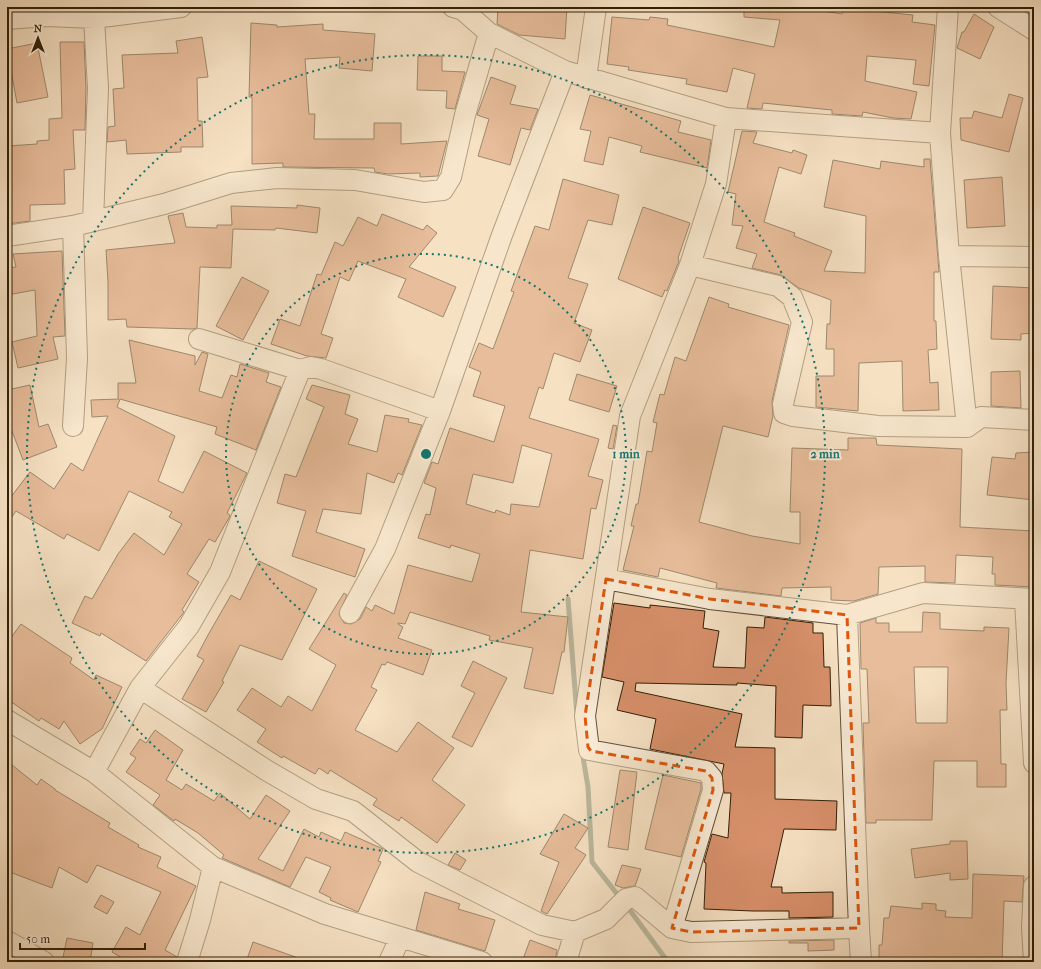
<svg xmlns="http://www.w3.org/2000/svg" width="1041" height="969" viewBox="0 0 1041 969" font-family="'IM FELL French Canon',serif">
  <rect width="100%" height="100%" fill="#f6e1c3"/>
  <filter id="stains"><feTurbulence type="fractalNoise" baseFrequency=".005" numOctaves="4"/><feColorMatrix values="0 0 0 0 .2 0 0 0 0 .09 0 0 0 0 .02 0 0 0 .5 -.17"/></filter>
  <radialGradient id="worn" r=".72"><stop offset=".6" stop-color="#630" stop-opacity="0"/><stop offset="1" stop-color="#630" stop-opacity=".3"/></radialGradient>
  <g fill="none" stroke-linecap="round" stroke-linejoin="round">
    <path stroke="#717e6b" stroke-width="5" d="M568 599 577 716
      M582 751 588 787 592 862 621 899
      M626 905 668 962"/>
  </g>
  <path fill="#d8906b" stroke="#301f06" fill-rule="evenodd" d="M498 7H567L565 39 519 35 497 24Z
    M744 7H817L816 10 842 14 843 8 913 15 912 22 935 25 929 86 913 84 916 60 867 56 865 81 917 92 911 119 893 118 863 112 862 116 832 114V110L763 103 762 109 747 108 755 74 733 68 727 92 686 84 687 79 628 70 629 67 607 64 612 17 649 20 650 17 668 19 667 25 774 47 780 20 744 17Z
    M974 14 994 27 980 59 957 48 962 32H964Z
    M251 23 277 25V27L323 24V30L375 34 372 71 339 68 340 57 305 59 309 114H315L314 139H374V123H401V144L447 141 438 176 420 177V173L388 174 375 172 374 168 283 167V163L252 164V97H249Z
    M202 37 208 77 197 78 198 121H202L203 147H181V152L127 154 126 140 107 142 108 127 115 126 113 89 124 88 122 55 178 53 176 41Z
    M60 42H84L86 88 85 130H73L75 169 64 170 65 204 30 205V221L7 224V185H10L8 146 37 144V141L49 140V119L62 118Z
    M37 43 48 97 17 103 7 49Z
    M418 56H442V71L465 72 455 109 446 108 447 91 417 90Z
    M491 77 516 86 510 104 538 109 530 130 521 128 510 165 478 156 489 119 477 115Z
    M1009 94 1023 98 1009 152 961 140 960 118H972L974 111 1002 118Z
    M590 95 681 121 678 132 711 140 707 168 640 152 642 146 609 137 603 165 584 161 591 131 580 129Z
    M742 131 757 132 753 143 792 153 793 150 807 155 801 174 779 167 764 222 795 233 794 236 832 251 824 271 865 273 866 216 824 207 833 160 880 169 881 161 924 167V159H930L939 272H934V321H936L937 349 928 350 930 383 938 382 939 410 903 411 902 361 859 363 858 411 816 407V376H834V349H826L827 324H830L831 300 799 288 781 275 752 268 757 254 736 248 743 226 732 225 736 194 728 192Z
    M1002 177 1005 226 967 228 964 180Z
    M563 179 619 195 612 225 588 220 568 278 588 284 574 323 592 330 580 362 554 353 543 389 539 387 529 418 599 439 588 476 603 480 596 509 591 508 583 559 530 550 521 612 568 617 564 652H562L553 694 524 688 533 648 489 640 490 636 410 612 405 624 398 623V624L403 627 398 638 432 650 423 675 387 662 385 665 382 664 371 687 377 690 355 730 397 752 418 722 454 748 432 780 465 805 437 843 401 817 399 821 373 805 377 799 330 770 328 774 319 768 315 774 283 756 282 758 257 742 266 729 237 710 252 688 281 707 288 696 312 711 336 665 309 649 344 593 347 595 339 614 344 623 351 624 360 619 366 607 372 611 375 605 394 614 408 565 472 582 480 554 451 545 450 548 418 538 426 514 430 515 436 488 424 483 432 462 438 464 450 428 494 442 505 406 473 396 481 372 469 367 479 343 493 349 514 292 511 291 535 226 549 230ZM522 445 552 454 539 507 511 504 510 515 496 510 495 513 466 504 473 474 513 483Z
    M297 205 320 208 317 233 276 228 275 230 233 229 231 268 200 267 197 328 193 329 127 327 126 319 108 320V282L106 250 175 243 168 216 183 213 186 227 217 228V225H232L231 206 297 208Z
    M643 207 690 223 678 258 679 261 667 291 665 290 662 297 618 279Z
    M382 214 423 230 427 225 437 233 409 267 456 287 443 317 398 297 406 279 358 261 349 281 340 277 321 334 333 338 326 358 307 356 271 344 280 319 300 326 317 274 321 275 335 242 343 246 358 217 377 226Z
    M62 251 65 336 53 337 58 359 18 368 12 342 37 336 35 290 7 295V268L16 267 13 254Z
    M242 277 269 291 243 340 216 326Z
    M993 286 1034 288V333L1021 334V340L991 339Z
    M709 297 729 304 728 307 789 325 772 401 773 416 768 437 723 426 699 522 752 536 800 544V512H790L792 448 848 450V438H876L877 445 962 449 960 527 1034 531V587L995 585V574H992L993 557 956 555 955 583 925 582V566L879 567 878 594 854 601 831 600V587L782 588 781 596 716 588 717 583 660 568 658 577 623 570 634 526H631L636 504H638L647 451 652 452 657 423 653 422 660 394 664 395 675 357 686 361Z
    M129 340 195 356V365L202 352 208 354 199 391 222 398 231 375 237 377 240 364 269 373 266 382 281 387 256 450 215 434 217 427 120 399 117 407 175 436 158 481 183 493 204 451 247 473 227 513 230 515 229 518 215 542 209 539 187 574 199 582 182 610 184 612 146 661 101 633 100 636 72 623 85 596 92 599 118 554 134 533 164 555 182 524 169 517 172 512 129 491 99 551 67 534 64 539 16 511 7 524V502L30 472 54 489 71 463 83 471 108 416 92 417 91 400 119 399 118 398V383H136Z
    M1020 371 1021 408 991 406V372Z
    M577 374 617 386 609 412 569 400Z
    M30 385 39 427 48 424 57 447 23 460 7 418V390Z
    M312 385 350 395 345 414 358 419 348 444 377 452 385 415 409 419 408 422 422 425 402 475 398 473 394 483 367 473 361 514 323 509 316 532 365 549 355 577 292 556 306 511 277 503 285 474 296 477 324 407 306 399Z
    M613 425 617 426 613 449 608 448Z
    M1034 452V500L987 495 992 457 1015 459 1016 453Z
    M259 561 317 589 282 660 240 645 222 681 224 682 206 712 182 699 204 660 197 656 208 635 231 595 240 600Z
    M614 603 650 608V605L705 611 703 628 719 631 713 667 745 668 747 627 764 628 765 617 813 623V633H823L824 667H830L831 706 803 705 802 738 775 737 776 686 737 683V685L636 683 635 691 742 714 735 747 775 748V799L837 801 836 830 784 829 771 887H782V893L833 892V917L789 918V911H753L704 909 706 863 704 862 712 834 728 838 731 793H724L722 774 724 764 650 749 656 719 617 710 624 682 602 677Z
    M923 612 940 613V629L984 631V627L1009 628 1006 683 1007 710H1000L1001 764H1006V787H977V761H934L932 820H876V823H866L863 723H869L867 669H861L860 623 876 618V623H889V632H922ZM914 667H948L947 723H916Z
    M21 624 72 658 70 663 94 680 96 675 122 687 102 729 80 744 64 721 59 729 41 718 39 721 7 699V643Z
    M473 661 507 678 472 747 452 737 475 693 461 686Z
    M155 730 183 750 166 780 182 790 186 784 214 801 220 793 250 819 266 795 290 811 258 859 283 871 304 829 319 837 321 832 341 841 345 832 383 849 378 861 381 862 358 912 330 900 331 898 319 892 331 867 306 857 290 887 222 858 224 855 198 833 175 819 174 821 153 805 160 795 126 772 136 758 130 754 140 739 146 743Z
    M7 761 37 785 41 779 55 789V790L110 823 108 827 139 845 138 847 161 857 157 867 196 886 165 950 177 957 176 962H129L112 952 126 927 140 935 161 892 97 865 87 883 59 867 52 888 7 871Z
    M620 770 637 772 628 850 608 847Z
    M663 775 701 783V789L681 857 645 849Z
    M564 814 588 828 575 848 586 855 547 914 541 911 559 862 540 854Z
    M950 841H967L968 879 950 880V873L915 878 911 849 950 844Z
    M455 853 466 860 460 870 448 865Z
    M622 865 641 869 635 886 623 888 615 885Z
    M973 874 1024 876 1022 902 1004 901 1002 962H879V945H882L884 918H889L891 906 922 909V903L936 904V910L946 911 945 917 972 918Z
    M425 892 460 904 458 909 495 920 485 951 416 930Z
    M101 895 114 902 107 914 94 907Z
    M67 938 93 943 90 962H62Z
    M530 940 557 950 555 962H522Z
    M834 940V950L808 951V943H789V941Z
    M253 942 304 960V962H246Z"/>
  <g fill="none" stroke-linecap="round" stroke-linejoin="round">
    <g stroke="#625035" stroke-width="22">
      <path id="minor" d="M453 7 463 10 489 33 565 71 726 118 940 133
        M948 7 940 133 949 256 967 427
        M998 7 1034 30
        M7 19 47 16 94 18 181 7
        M586 78 596 7
        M93 221 98 88 94 18
        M7 236 73 226 164 204 231 183 277 178 355 180 424 192 443 190 451 177 465 115 489 33
        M949 256 1034 257
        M690 265 778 286 792 297 802 322 783 404 784 413 793 416 878 426 967 427 981 417 1034 420
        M199 339 300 370 311 367 321 369 440 411
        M73 426 77 358 73 226
        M606 579 710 599 847 615 923 593 1034 599
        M1025 600 1034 763
        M350 613 385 549 440 411 502 235 565 71
        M847 615 859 928 861 962
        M140 688 266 770 316 799 353 811 418 862 542 925 575 932 606 919 626 899 635 897 672 928 691 932 859 928
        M7 720 94 772 213 867 325 914 482 962
        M94 772 140 688 189 626 220 572 300 370
        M672 928 713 790 712 778 706 771 589 750 585 716 630 416 690 265 716 184 726 118
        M7 941 44 962
        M187 962 200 920 213 867
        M389 962 400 938
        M566 962 575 932
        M1034 962 1032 927 1034 886"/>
    </g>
    <use href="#minor" stroke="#f9ecd8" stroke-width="20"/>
  </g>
  <path d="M0 0H1041V969H0ZM606 579 710 599 847 615 859 928 691 932 672 928 713 790 712 778 706 771 591 751 588 747 585 716Z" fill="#f6e1c3" fill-opacity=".55" fill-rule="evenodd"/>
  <path fill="none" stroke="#df560c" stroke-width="3" stroke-dasharray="8 5" stroke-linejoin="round" d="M606 579 710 599 847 615 859 928 691 932 672 928 713 790 712 778 706 771 591 751 588 747 585 716Z"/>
  <g fill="none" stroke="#0f766e" stroke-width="2" stroke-dasharray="2 4">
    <circle cx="426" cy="454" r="200"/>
    <circle cx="426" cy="454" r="399"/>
  </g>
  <circle cx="426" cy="454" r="6" fill="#0f766e" stroke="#f9ecd8" stroke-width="2"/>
  <g font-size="12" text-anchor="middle" font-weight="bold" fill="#0f766e" stroke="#f9ecd8" stroke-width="4" stroke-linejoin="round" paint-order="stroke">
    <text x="626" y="458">1 min</text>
    <text x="825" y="458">2 min</text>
  </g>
  <rect width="1041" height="969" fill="none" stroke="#f6e1c3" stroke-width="24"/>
  <rect x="8" y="8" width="1025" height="953" fill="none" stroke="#301f06" stroke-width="2"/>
  <rect x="12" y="12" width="1017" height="945" fill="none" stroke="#301f06"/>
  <g transform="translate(38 38)" stroke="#f9ecd8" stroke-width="3" paint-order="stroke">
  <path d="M0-3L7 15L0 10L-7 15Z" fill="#301f06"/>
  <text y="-6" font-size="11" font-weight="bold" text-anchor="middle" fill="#301f06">N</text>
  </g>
  <path d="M20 943v6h125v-6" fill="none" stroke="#301f06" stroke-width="2"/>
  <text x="26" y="943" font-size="12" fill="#301f06" stroke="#f9ecd8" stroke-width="3" paint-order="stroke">50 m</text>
  <rect width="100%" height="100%" filter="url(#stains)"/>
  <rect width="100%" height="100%" fill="url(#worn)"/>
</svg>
